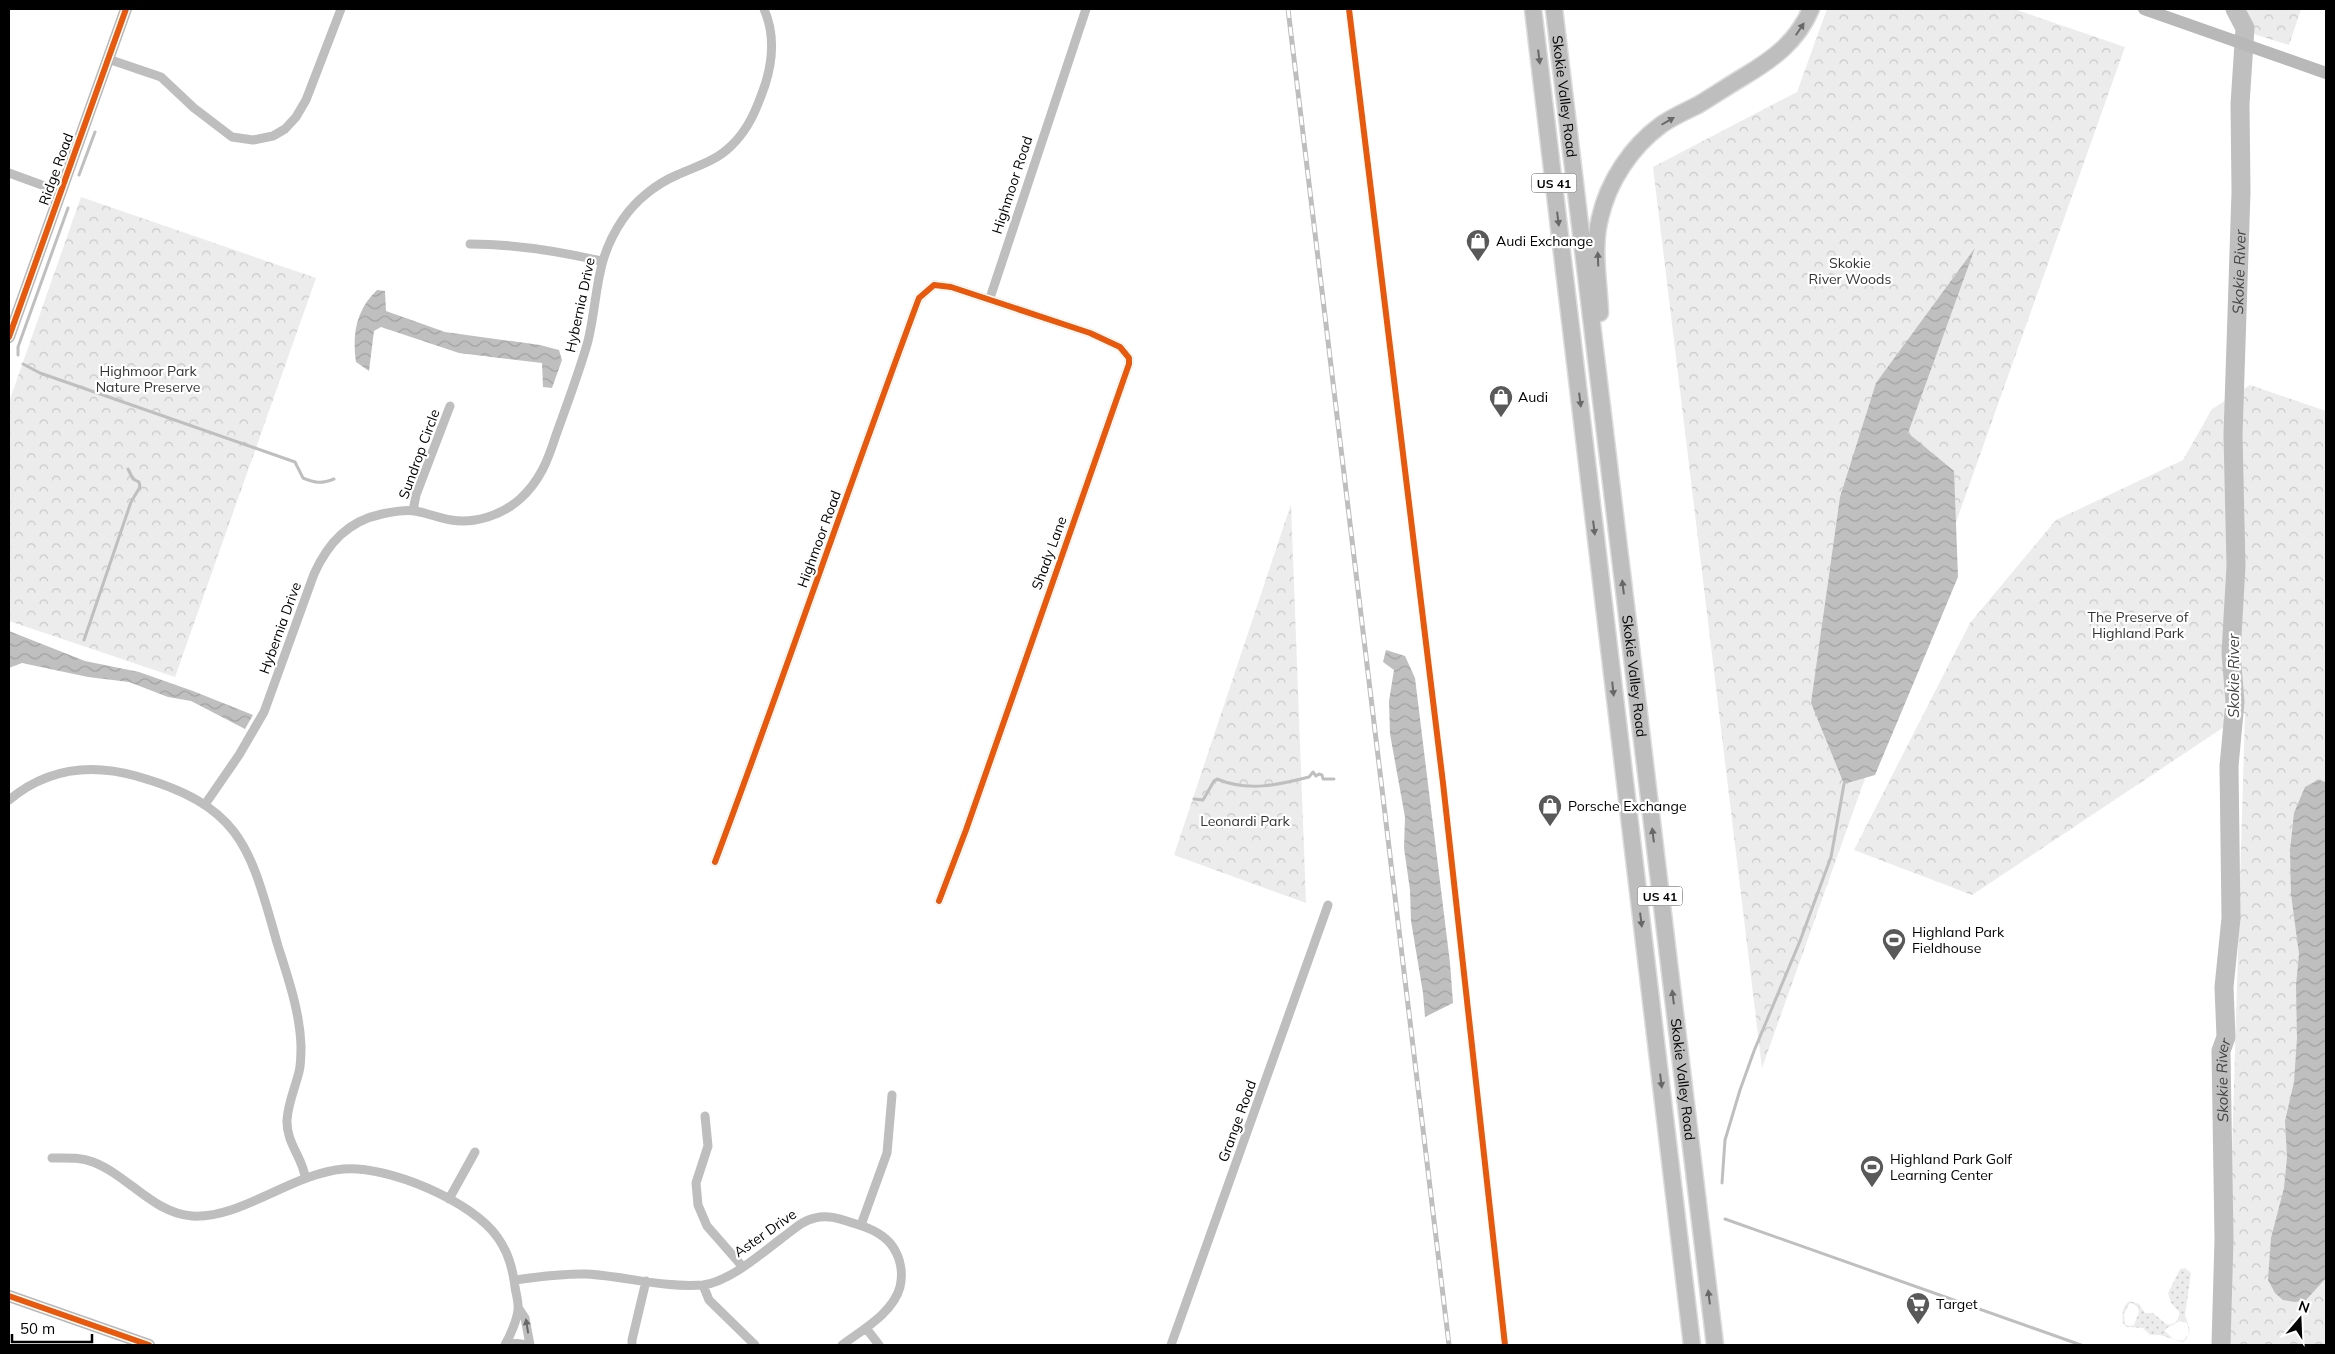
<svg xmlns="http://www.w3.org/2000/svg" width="2335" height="1354" viewBox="0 0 2335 1354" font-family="Mulish,sans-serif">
  <defs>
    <pattern id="grass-dots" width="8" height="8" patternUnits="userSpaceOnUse" patternTransform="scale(1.25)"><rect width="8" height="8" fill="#ececec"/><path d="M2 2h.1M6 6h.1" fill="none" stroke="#c9c9c9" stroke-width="1.8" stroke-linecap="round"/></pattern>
    <pattern id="park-crowns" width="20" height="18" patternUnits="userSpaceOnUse" patternTransform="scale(1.25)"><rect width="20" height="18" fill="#ececec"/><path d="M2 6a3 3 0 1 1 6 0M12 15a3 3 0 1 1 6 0" fill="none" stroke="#c9c9c9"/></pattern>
    <pattern id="water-waves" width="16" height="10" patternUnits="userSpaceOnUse" patternTransform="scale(1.25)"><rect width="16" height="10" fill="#bfbfbf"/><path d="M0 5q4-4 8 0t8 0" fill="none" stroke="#a2a2a2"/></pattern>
  </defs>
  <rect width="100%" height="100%" fill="#fff"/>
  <path fill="url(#grass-dots)" fill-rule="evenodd" d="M2185 1268 2191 1273 2185 1315 2190 1330 2186 1340 2182 1342 2160 1335H2150L2143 1328 2127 1327 2123 1324C2122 1316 2122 1305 2130 1301L2139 1304 2145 1313H2153L2166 1324C2174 1326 2180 1320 2179 1312L2171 1303 2168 1293 2180 1269ZM2132 1303 2138 1307 2139 1312 2134 1325 2129 1326 2125 1324 2124 1314 2129 1304ZM2180 1321 2187 1323C2190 1331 2189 1337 2182 1341L2173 1339 2165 1331 2167 1328Z"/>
  <path fill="url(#park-crowns)" d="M1827 9H2014L2125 47 1762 1068 1653 167 1797 92Z
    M2226 9H2301L2289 45 2235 28Z
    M81 197 316 278 175 677 9 621V402Z
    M2250 385 2326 411V1345H2229L2232 1154 2245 713 1972 895 1854 850 1970 623 2056 520 2183 460 2212 409Z
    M1291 504 1306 903 1174 855Z"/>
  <path fill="url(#water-waves)" d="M1975 248 1908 433 1954 471 1958 577 1875 775 1844 784 1811 703 1840 497 1876 383Z
    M377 290 385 291 386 311 445 332 540 345 559 350 562 360 552 388 543 387 542 363 459 353 381 327 374 331 369 371 356 362C352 334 356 310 377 290Z
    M9 631 85 661 139 672 193 691 253 715 245 729 191 701 168 697 129 682 88 677 22 663 9 668Z
    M1386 650 1405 656 1415 678 1450 963 1453 1003 1425 1017 1423 993 1411 921 1410 890 1404 848 1405 817 1390 734 1389 701 1394 670 1383 662Z
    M2318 780 2326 782V1278L2306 1300 2295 1302 2283 1300 2275 1293 2268 1280 2271 1238 2284 1188 2287 1157 2285 1121 2294 1082 2297 1038 2296 985 2299 954 2291 894 2290 850 2294 813 2305 787Z"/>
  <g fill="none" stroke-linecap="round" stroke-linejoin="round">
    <path stroke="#bfbfbf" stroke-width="3" d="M79 175 95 132
      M18 355V347L68 208
      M23 364 40 373 295 462 303 478C315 483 321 484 334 479
      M84 640 131 502 140 487 139 482 133 479 128 469
      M1194 799 1203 800 1214 781 1217 779C1248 792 1278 785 1309 777L1313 772 1316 776 1319 774 1322 775 1323 779H1334
      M1722 1183 1725 1140 1740 1090 1754 1051 1800 941 1831 857 1844 784
      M1725 1219 2081 1345"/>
    <path stroke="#bfbfbf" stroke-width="19" id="s1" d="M2221 1345 2224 1239 2221 1051 2226 1037 2224 987 2231 918 2229 766 2235 702 2231 653 2236 566 2233 435 2241 192 2240 104 2245 28 2235 9"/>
    <g stroke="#dbdbdb" stroke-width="19">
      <g id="highway">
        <path d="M1533 9 1692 1345"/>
        <path id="s2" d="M1554 9 1715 1345"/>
        <path d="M1600 313C1599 283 1592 248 1600 218 1608 182 1631 147 1661 125 1672 117 1686 111 1698 105 1713 96 1728 86 1743 77 1773 59 1797 42 1811 9"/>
      </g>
    </g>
    <path stroke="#bebebe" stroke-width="9" d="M108 59 161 77 194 108 232 137 253 140 273 136 285 129 296 117 306 100 341 9
      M9 173 61 192
      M470 244C515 244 558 251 601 261
      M990 298 1086 9
      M413 511 416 495 450 406
      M9 800C46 769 90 763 136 776 243 806 250 848 278 946 288 978 300 1012 301 1046 301 1054 301 1064 299 1072 295 1088 288 1103 287 1120 286 1143 303 1158 305 1177
      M206 803 239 755 264 712 314 574C328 543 348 521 382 514 393 512 404 509 415 511 427 513 439 518 451 520 475 524 502 515 520 499 540 481 548 460 556 435 567 404 579 373 588 341 599 295 594 261 623 219 636 200 656 184 677 175 695 167 716 161 731 146 749 129 757 108 765 85 773 60 775 34 764 9
      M715 862C785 675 849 485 919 298L934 285 951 287 1090 333 1120 347 1129 358V364L966 830 939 901
      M705 1116 708 1146 696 1183 698 1205 707 1226 742 1266
      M52 1158C66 1158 80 1157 93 1162 129 1176 153 1213 192 1216 241 1219 291 1174 343 1169 387 1165 473 1201 498 1238 508 1252 513 1270 515 1287 516 1294 519 1303 518 1310 517 1320 510 1336 505 1345
      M449 1199 475 1152
      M861 1225 887 1153 892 1095
      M514 1280C538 1277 562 1273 586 1274 625 1276 663 1288 703 1285 730 1282 764 1251 786 1235 795 1228 804 1220 815 1218 829 1214 843 1220 856 1224 870 1228 885 1235 893 1247 901 1259 903 1274 900 1287 893 1313 862 1330 842 1345
      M703 1285 709 1300 755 1345
      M519 1309 525 1318 530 1345
      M866 1328 879 1345
      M507 1342 527 1345
      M632 1345V1340L646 1281
      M1171 1345 1328 905"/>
    <path stroke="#b8b8b8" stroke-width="12" d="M2144 9 2326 73
      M9 337 126 9
      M9 1296 149 1345"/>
    <use href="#highway" stroke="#bebebe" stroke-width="16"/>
    <g stroke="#bebebe" stroke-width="5">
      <path id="rail" d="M1288 9 1449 1345"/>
    </g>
    <use href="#rail" stroke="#fff" stroke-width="3" stroke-dasharray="9" stroke-linecap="butt"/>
    <g stroke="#fff" stroke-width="9">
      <path id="cycleway" d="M1349 9 1443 783 1505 1345
        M9 337 126 9
        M715 862C785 675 849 485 919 298L934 285 951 287 1090 333 1120 347 1129 358V364L966 830 939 901
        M9 1296 149 1345"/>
    </g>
    <use href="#cycleway" stroke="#e8590c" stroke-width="6"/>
  </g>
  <defs><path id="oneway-solid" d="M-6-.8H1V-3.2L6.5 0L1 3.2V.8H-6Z" transform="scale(1.25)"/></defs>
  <g fill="#686868">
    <use href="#oneway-solid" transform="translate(1800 29) rotate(-56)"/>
    <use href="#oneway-solid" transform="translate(1539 57) rotate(83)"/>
    <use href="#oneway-solid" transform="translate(1668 121) rotate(-30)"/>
    <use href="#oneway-solid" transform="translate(1558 219) rotate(83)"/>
    <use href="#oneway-solid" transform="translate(1598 259) rotate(-92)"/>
    <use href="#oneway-solid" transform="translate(1580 400) rotate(83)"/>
    <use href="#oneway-solid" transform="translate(1594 528) rotate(83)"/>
    <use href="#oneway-solid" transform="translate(1623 587) rotate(-97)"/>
    <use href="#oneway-solid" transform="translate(1613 689) rotate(84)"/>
    <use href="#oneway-solid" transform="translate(1653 835) rotate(-97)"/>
    <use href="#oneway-solid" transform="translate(1641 920) rotate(83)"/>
    <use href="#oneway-solid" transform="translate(1673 997) rotate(-97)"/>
    <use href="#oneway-solid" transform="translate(1661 1081) rotate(83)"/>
    <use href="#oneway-solid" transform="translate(1709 1297) rotate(-97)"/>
    <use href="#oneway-solid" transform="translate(527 1326) rotate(-99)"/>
  </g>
  <defs>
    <g id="shop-pin" transform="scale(1.25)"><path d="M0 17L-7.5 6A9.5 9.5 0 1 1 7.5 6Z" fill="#595959" stroke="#fff"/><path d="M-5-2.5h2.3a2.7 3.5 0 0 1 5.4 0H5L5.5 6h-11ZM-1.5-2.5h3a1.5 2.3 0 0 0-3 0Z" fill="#fff"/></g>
    <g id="stadium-pin" transform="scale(1.25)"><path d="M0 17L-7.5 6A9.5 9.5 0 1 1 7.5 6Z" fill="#595959" stroke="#fff"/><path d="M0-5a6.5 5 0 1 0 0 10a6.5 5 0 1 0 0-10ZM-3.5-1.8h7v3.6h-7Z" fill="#fff"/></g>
    <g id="supermarket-pin" transform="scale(1.25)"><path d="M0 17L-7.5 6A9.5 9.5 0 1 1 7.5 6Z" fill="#595959" stroke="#fff"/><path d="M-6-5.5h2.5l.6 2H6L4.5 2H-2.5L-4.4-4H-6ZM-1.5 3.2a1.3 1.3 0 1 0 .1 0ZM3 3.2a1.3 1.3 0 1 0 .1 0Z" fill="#fff"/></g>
  </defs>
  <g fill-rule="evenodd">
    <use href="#shop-pin" x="1478" y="241"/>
    <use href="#shop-pin" x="1501" y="397"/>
    <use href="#shop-pin" x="1550" y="806"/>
    <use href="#stadium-pin" x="1894" y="940"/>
    <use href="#stadium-pin" x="1872" y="1167"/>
    <use href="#supermarket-pin" x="1918" y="1304"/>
  </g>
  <g text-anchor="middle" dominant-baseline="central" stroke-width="4.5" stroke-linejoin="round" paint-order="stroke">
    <g fill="#fff" stroke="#4c4c4c" stroke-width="1">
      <rect x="1531.5" y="173.5" width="45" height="19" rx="4"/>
      <rect x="1637.5" y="886.5" width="45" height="19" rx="4"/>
    </g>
    <g font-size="12" font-weight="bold" fill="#000">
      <text x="1554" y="183">US 41</text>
      <text x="1660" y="896">US 41</text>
    </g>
    <g font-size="14" fill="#000" stroke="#fff">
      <text stroke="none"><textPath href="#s2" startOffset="88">Skokie Valley Road</textPath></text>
      <text transform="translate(56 169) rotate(-70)">Ridge Road</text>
      <text transform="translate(1012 185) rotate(-72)">Highmoor Road</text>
      <text transform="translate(580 305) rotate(-78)">Hybernia Drive</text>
      <text transform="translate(419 454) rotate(-70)">Sundrop Circle</text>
      <text transform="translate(819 539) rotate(-70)">Highmoor Road</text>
      <text transform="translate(1049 553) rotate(-70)">Shady Lane</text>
      <text transform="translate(280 628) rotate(-70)">Hybernia Drive</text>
      <text stroke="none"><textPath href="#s2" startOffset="672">Skokie Valley Road</textPath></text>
      <text stroke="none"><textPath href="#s2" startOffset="1078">Skokie Valley Road</textPath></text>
      <text transform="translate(1237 1121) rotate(-70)">Grange Road</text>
      <text transform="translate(765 1233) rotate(-35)">Aster Drive</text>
    </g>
    <g font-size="14" fill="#000" stroke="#fff" text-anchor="start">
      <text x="1496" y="241">Audi Exchange</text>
      <text x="1518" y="397">Audi</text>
      <text x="1568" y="806">Porsche Exchange</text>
      <text x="1912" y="932">Highland Park<tspan x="1912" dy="16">Fieldhouse</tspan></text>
      <text x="1890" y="1159">Highland Park Golf<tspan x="1890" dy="16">Learning Center</tspan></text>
      <text x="1936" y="1304">Target</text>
    </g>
    <g font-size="14" fill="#333" stroke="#fff">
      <text x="1850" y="263">Skokie<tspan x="1850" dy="16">River Woods</tspan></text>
      <text x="148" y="371">Highmoor Park<tspan x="148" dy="16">Nature Preserve</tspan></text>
      <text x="2138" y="617">The Preserve of<tspan x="2138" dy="16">Highland Park</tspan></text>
      <text x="1245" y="821">Leonardi Park</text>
    </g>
    <g font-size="15" font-style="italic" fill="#444" stroke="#fff">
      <text stroke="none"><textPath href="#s1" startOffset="1075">Skokie River</textPath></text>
      <text transform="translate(2233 676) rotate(-90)">Skokie River</text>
      <text stroke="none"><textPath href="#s1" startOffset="265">Skokie River</textPath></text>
    </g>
  </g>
  <rect width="2335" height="1354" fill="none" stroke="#000000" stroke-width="20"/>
  <g transform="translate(2300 1319) rotate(19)" stroke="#ffffff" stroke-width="4" paint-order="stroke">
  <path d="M0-4L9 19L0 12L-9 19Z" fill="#000000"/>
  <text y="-8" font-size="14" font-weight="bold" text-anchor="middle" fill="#000000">N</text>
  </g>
  <path d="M12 1334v8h80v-8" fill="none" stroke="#000000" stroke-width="2.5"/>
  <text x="20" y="1334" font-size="15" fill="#000000" stroke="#ffffff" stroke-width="4" paint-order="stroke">50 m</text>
</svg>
